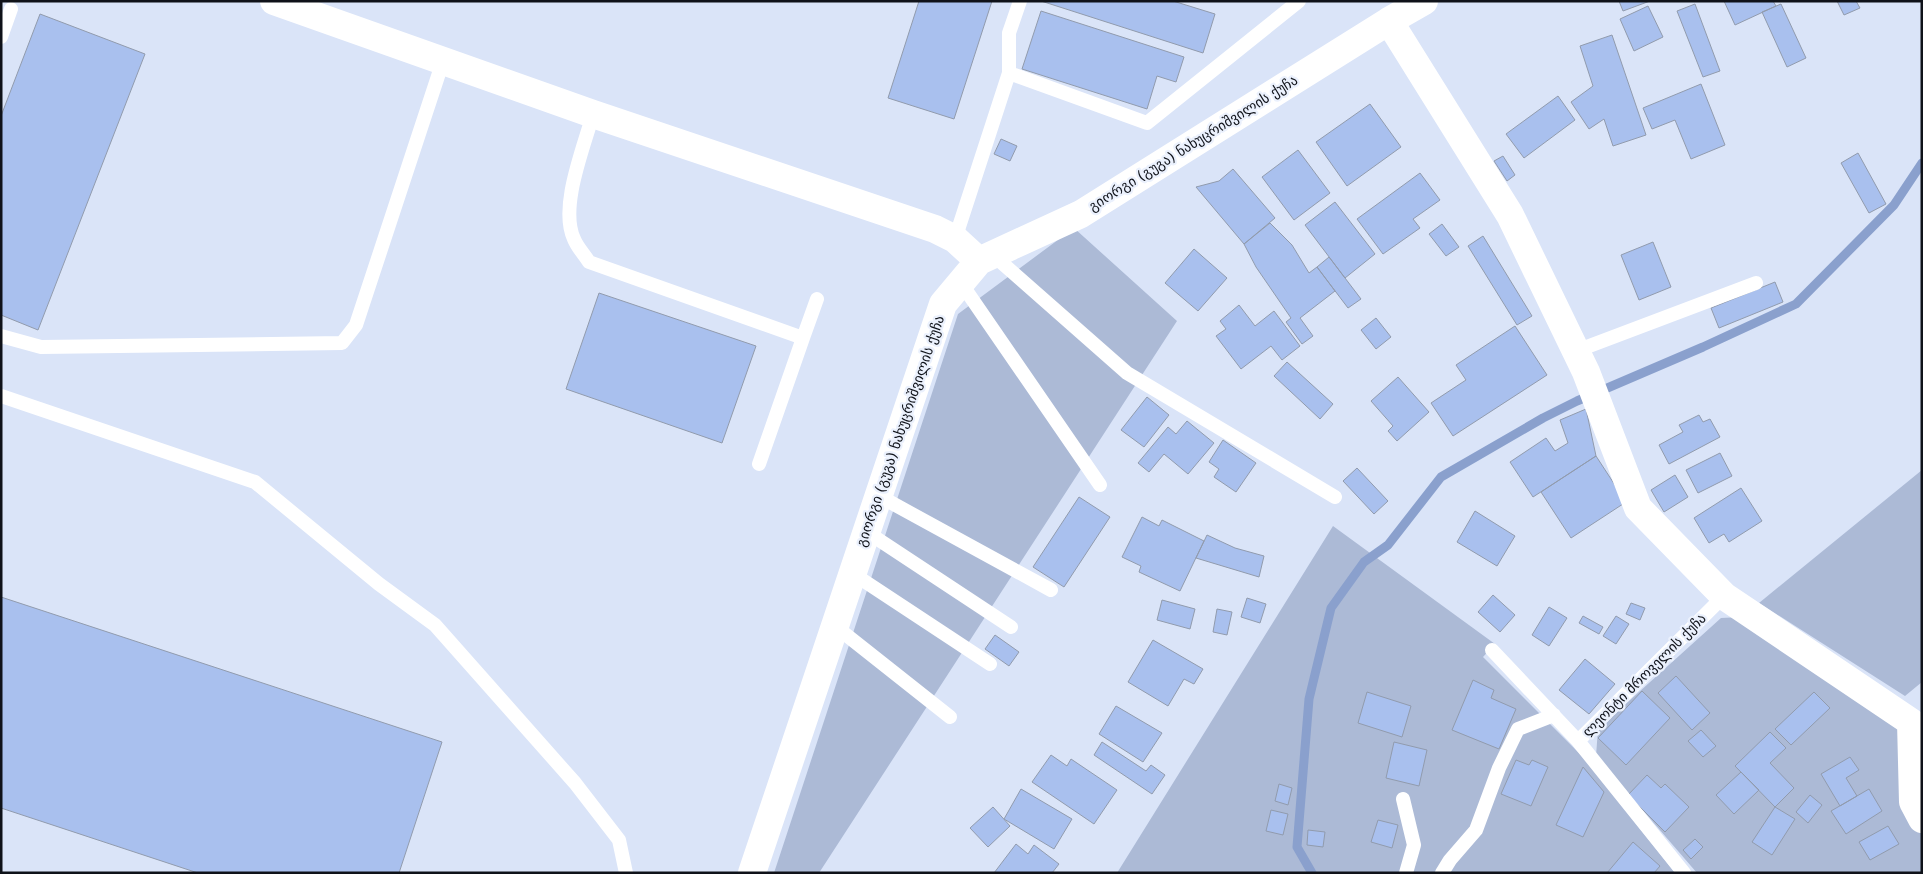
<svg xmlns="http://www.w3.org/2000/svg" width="1923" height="874" viewBox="0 0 1923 874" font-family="'DejaVu Sans','Noto Sans Georgian',sans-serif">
  <rect width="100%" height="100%" fill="#dae4f8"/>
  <path fill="#acbad6" d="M1074 228 1177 321 819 873H774L958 314Z
    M1922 470V682L1905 696 1759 603Z
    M1333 526 1495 644 1483 657 1585 759 1675 873H1117Z
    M1742 617 1902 726 1922 829V873H1697L1596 756 1598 729 1721 618Z"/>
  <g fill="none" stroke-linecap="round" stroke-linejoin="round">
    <path stroke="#8aa0cd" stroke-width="9" d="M1312 873 1297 847 1309 699 1331 608 1364 562 1388 545 1441 477 1543 418 1577 401 1703 347 1796 304 1894 205 1922 163"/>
  </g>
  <path fill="#a9c0ee" stroke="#919bad" d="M919 1H992L954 119 888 98Z
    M1041 1H1173L1215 14 1203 53Z
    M1619 1H1650L1623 11Z
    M1724 1H1773L1776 6 1735 25Z
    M1837 1H1856L1860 8 1844 15Z
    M1695 4 1720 71 1703 77 1677 11Z
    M1781 4 1806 58 1787 67 1762 12Z
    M1648 6 1663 37 1634 51 1620 19Z
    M1041 11 1184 57 1176 82 1157 76 1147 109 1022 69Z
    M40 14 145 54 38 330 1 315V116Z
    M1612 35 1646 135 1613 146 1604 119 1589 129 1571 102 1593 86 1580 46Z
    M1701 84 1725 145 1691 159 1675 120 1652 129 1643 108Z
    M1558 96 1575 120 1524 158 1506 134Z
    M1370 104 1401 147 1347 186 1316 142Z
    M1001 139 1017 146 1010 161 994 154Z
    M1298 150 1330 193 1294 220 1262 177Z
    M1858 153 1886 204 1869 213 1841 163Z
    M1503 156 1515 175 1507 181 1494 161Z
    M1233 169 1275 218 1244 244 1196 187 1219 181Z
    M1420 173 1440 200 1413 219 1420 228 1383 254 1357 219Z
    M1335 202 1375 254 1345 278 1305 225Z
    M1270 223 1292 245 1309 273 1317 267 1335 291 1300 318 1313 336 1302 344 1286 322 1291 318 1256 267 1244 244Z
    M1442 224 1459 247 1446 256 1429 234Z
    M1483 236 1532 316 1517 325 1468 246Z
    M1653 242 1671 287 1639 300 1621 255Z
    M1194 249 1227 278 1198 311 1165 283Z
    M1329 257 1361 299 1348 308 1317 267Z
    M1775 282 1783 302 1719 328 1711 308Z
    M599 293 756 346 722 443 566 389Z
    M1239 305 1255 326 1274 311 1300 346 1282 360 1271 346 1241 369 1216 336 1226 329 1220 321Z
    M1376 318 1391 337 1376 349 1361 330Z
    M1515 326 1547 375 1453 436 1431 403 1466 380 1456 365Z
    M1287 362 1333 404 1320 419 1274 376Z
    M1398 377 1429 412 1397 441 1388 431 1393 426 1371 401Z
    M1147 397 1169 415 1144 447 1121 430Z
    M1586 409 1596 456 1533 497 1510 462 1546 438 1555 451 1568 443 1560 420Z
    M1699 415 1703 422 1710 419 1720 437 1669 464 1659 445 1683 432 1679 425Z
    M1187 421 1214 443 1188 474 1164 454 1149 472 1138 463 1168 427 1176 434Z
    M1223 440 1256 463 1236 492 1214 477 1219 469 1209 462Z
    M1720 453 1732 476 1698 493 1686 470Z
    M1596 456 1626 502 1571 538 1541 492Z
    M1357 468 1388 501 1374 514 1343 481Z
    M1675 475 1688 497 1664 512 1651 490Z
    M1741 488 1762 521 1729 542 1724 534 1709 543 1694 518Z
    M1079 497 1110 517 1064 587 1033 567Z
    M1475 511 1515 536 1497 566 1457 542Z
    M1142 517 1159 526 1162 520 1204 541 1180 591 1139 572 1141 566 1122 557Z
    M1207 535 1235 548 1264 556 1259 577 1196 558Z
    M1493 595 1515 615 1500 632 1478 612Z
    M1 597 442 742 399 873H198L1 808Z
    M1247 598 1266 604 1260 623 1241 617Z
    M1162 600 1195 609 1190 629 1157 620Z
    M1631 603 1645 608 1640 620 1626 614Z
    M1549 607 1567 618 1549 646 1532 635Z
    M1217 609 1232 612 1227 635 1213 632Z
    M1583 616 1603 627 1599 634 1579 623Z
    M1616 616 1629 624 1616 644 1603 636Z
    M995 635 1019 652 1009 666 985 649Z
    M1153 640 1203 669 1194 684 1184 679 1168 706 1128 682Z
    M1585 659 1615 684 1589 714 1559 690Z
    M1676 676 1710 713 1692 730 1658 693Z
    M1473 680 1494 690 1491 698 1516 709 1499 749 1452 730Z
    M1642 691 1670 718 1626 765 1598 738Z
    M1367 692 1411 706 1402 737 1358 723Z
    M1814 692 1830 708 1791 745 1775 729Z
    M1116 706 1162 733 1143 762 1099 734Z
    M1701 730 1716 746 1703 757 1688 741Z
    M1770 732 1786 748 1770 763 1794 788 1775 807 1735 766Z
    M1102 742 1146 771 1151 765 1165 775 1152 794 1094 755Z
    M1394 742 1427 750 1419 786 1386 778Z
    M1051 755 1067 766 1071 759 1117 790 1094 824 1032 782Z
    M1850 757 1859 770 1846 778 1857 796 1840 806 1821 774Z
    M1516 760 1529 765 1532 760 1548 767 1531 806 1501 794Z
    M1583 767 1604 792 1583 837 1556 825Z
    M1741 772 1759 790 1734 814 1716 795Z
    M1647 775 1661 788 1665 784 1689 807 1665 832 1628 795Z
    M1279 784 1292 788 1288 805 1275 801Z
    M1021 789 1072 819 1054 849 1004 819Z
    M1869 789 1882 811 1846 834 1831 811Z
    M1810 795 1822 805 1808 823 1796 812Z
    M993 807 1010 826 988 847 970 828Z
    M1775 807 1795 819 1772 855 1752 842Z
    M1271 810 1288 814 1283 835 1266 831Z
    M1378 820 1398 825 1392 848 1371 842Z
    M1888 826 1899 844 1870 860 1859 842Z
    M1308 830 1325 832 1323 847 1307 845Z
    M1695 839 1703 847 1691 859 1683 850Z
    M1633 842 1660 866 1654 873H1607Z
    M1016 844 1028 854 1034 845 1059 864 1052 873H994Z"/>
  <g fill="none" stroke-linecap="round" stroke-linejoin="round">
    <path stroke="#fff" stroke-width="14" d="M1 37 11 9
      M1009 73 1147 123 1299 1
      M593 114C584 147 559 207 574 239 577 247 584 254 589 262L803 338 759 464
      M955 239 1009 73V33L1020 1
      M993 255 1127 373 1335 497
      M961 283 1100 485
      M1 336 41 347 342 343 356 325 443 61
      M803 338 817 299
      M1576 351 1756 283
      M1 396 255 482 379 584 435 625 575 783 619 840 626 873
      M879 496 1051 590
      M867 532 1011 627
      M852 573 990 664
      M835 626 950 717
      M1492 650 1578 741 1684 873
      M1578 741 1724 596
      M1403 799 1414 845 1406 873
      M1442 873 1450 860 1476 830 1499 768 1518 729 1554 715"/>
    <path stroke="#fff" stroke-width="28" d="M274 1 593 114 935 229 955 239 979 261
      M1389 21 1510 215 1586 372 1638 508 1724 596 1911 722 1913 802 1922 819
      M752 873 943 304 979 261 1081 214 1389 21 1424 1"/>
  </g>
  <g text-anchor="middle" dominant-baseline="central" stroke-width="4.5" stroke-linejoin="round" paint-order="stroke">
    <g font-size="14" fill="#0f1219" stroke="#ebf1fd">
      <text transform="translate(1193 143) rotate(-32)">გიორგი (გუგა) ნახუცრიშვილის ქუჩა</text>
      <text transform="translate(900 431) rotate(-71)">გიორგი (გუგა) ნახუცრიშვილის ქუჩა</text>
      <text transform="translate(1644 675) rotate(-45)">ლეონტი მროველის ქუჩა</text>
    </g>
  </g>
  <rect width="1923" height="874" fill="none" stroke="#0f1219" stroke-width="5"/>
</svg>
